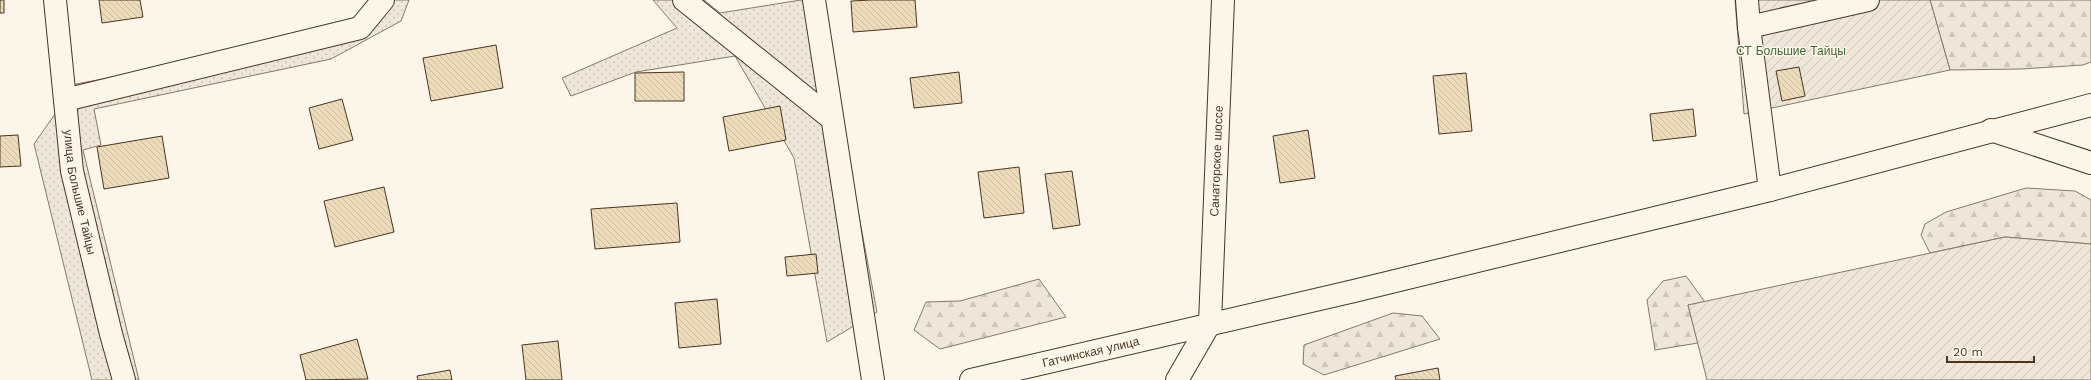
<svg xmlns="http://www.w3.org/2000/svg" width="2091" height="380" viewBox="0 0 2091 380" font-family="'Work Sans',sans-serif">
  <defs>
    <pattern id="grass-dots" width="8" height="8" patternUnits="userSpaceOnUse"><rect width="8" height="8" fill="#ede6d9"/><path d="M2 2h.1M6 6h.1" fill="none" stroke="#cdc6ba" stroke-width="1.8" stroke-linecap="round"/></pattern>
    <pattern id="forest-firs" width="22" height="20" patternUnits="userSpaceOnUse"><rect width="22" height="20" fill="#ede6d9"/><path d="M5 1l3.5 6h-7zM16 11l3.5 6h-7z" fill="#cdc6ba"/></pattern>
    <pattern id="garden-furrows" width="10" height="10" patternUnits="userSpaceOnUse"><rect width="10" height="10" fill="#ede6d9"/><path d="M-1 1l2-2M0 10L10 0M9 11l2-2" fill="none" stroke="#cdc6ba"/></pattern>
    <pattern id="building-back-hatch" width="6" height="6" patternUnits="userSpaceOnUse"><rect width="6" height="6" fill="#ecdcbc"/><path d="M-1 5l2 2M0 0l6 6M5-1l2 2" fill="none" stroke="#ccbda1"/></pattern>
  </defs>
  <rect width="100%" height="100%" fill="#fbf6e9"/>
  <path fill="url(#grass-dots)" stroke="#887966" d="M385 0H409L401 21 331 59 94 109 101 145 83 150 139 380H92L34 144 76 84 357 31Z
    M653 0H704L720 13 801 0H824L836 94 877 312 827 342 794 158 735 56 636 72 571 96 562 78 677 28Z"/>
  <path fill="url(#forest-firs)" stroke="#887966" d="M1930 0H2091V62L2083 65 2021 69 1950 70Z
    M2026 188 2075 191 2091 200V244L2005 237 1930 253 1921 235 1925 224 1946 212Z
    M1686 276 1705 302 1688 305 1698 343 1655 350 1647 300 1663 281Z
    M1039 279 1066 317 940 349 914 330 926 302 960 301Z
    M1393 313 1422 316 1440 339 1324 375 1303 364 1304 345Z"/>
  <path fill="url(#garden-furrows)" stroke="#887966" d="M1735 0H1930L1950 70 1744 114Z
    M2005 237 2091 244V380H1707L1688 305Z"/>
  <path fill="url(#building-back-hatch)" stroke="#4a3520" d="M0 0H4V13H0Z
    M99 0H140L143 17 102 23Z
    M871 0H915L917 27 853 32 851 1Z
    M496 45 503 88 431 101 423 58Z
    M1799 67 1805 96 1782 101 1776 71Z
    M684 72V101H635V73Z
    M959 72 962 103 914 108 910 78Z
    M1466 73 1472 131 1439 134 1433 76Z
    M342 99 353 140 319 149 309 108Z
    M780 106 786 140 729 151 723 117Z
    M1693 109 1696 136 1653 141 1650 114Z
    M1308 130 1315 178 1280 183 1273 136Z
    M18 135 21 166 0 167V136Z
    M162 136 169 178 104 189 97 147Z
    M1019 167 1024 213 984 218 978 172Z
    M1072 171 1080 225 1053 229 1045 174Z
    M384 187 394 232 335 247 324 201Z
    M677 203 680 242 595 249 591 209Z
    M816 254 818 273 787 276 785 257Z
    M717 299 721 344 679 348 675 303Z
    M357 339 368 379 306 380 300 355Z
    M558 341 562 380H526L522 345Z
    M1438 368 1440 380H1396L1395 376Z
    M450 370 452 380H418L417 376Z"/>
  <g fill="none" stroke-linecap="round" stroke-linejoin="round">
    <g stroke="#4a3520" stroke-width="24">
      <g id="minor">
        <path id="s1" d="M55 0 72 171 111 334 124 380"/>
        <path d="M684 0 832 119"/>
        <path d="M814 0 873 380"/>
        <path d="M1747 0 1749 27 1770 190"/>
        <path d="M1749 27 1868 0"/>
        <path d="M65 100 360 28 383 0"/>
        <path d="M1991 130 2091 163"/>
        <path id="s2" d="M1177 380 1210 323 1223 0"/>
      </g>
    </g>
    <g stroke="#4a3520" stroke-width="24">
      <g id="major">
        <path id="s3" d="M971 380 1354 291 1770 190 2091 105"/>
      </g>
    </g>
    <use href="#minor" stroke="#fbf6e9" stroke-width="22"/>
    <use href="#major" stroke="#fbf6e9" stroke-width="22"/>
  </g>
  <g text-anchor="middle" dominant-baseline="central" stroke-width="3" stroke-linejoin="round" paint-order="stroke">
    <g font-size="12" fill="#436837" stroke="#fbf6e9">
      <text x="1791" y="51">СТ Большие Тайцы</text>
    </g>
    <g font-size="12" fill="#4a3520" stroke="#fbf6e9">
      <text stroke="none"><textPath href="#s2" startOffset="228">Санаторское шоссе</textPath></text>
      <text stroke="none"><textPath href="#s1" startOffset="194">улица Большие Тайцы</textPath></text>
      <text stroke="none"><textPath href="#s3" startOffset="123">Гатчинская улица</textPath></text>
    </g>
  </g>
  <path d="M1947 356v6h87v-6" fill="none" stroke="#4a3520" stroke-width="2"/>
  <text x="1953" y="356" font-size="12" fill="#4a3520" stroke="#fbf6e9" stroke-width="3" paint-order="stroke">20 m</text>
</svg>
